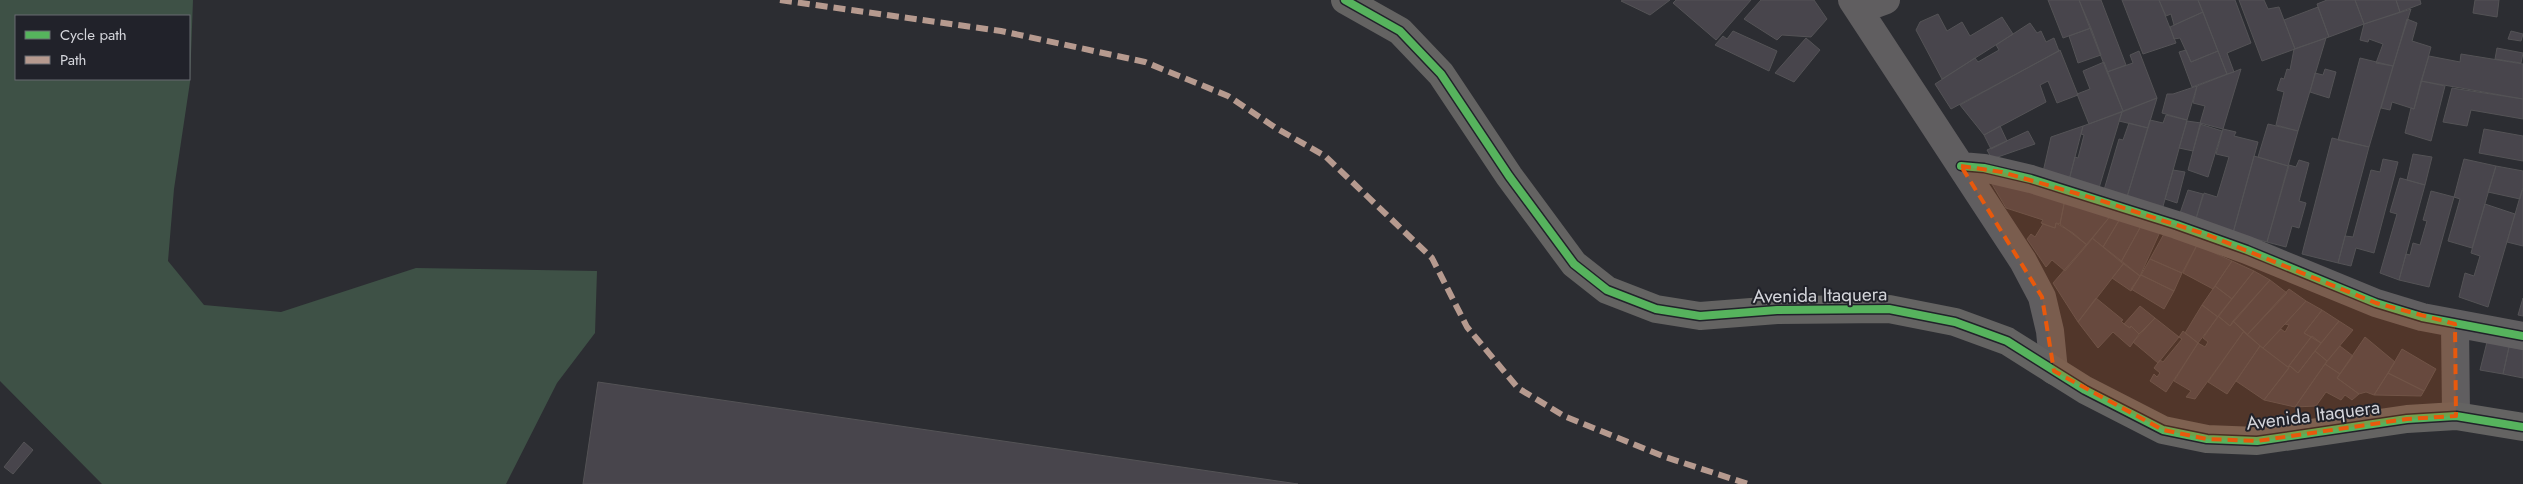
<svg xmlns="http://www.w3.org/2000/svg" width="2523" height="484" viewBox="0 0 2523 484" font-family="Jost,sans-serif">
  <rect width="100%" height="100%" fill="#2c2d32"/>
  <path fill="#3e5146" fill-rule="evenodd" d="M0 0H193L190 82 174 189 168 261 204 305 281 312 416 268 597 271 595 333 557 383 506 484H102L0 381ZM16 16H189V79H16Z"/>
  <path fill="#48454c" stroke="#545356" d="M1623 0H1670L1650 15 1621 1Z
    M1676 0H1751L1716 40 1673 3Z
    M1761 0H1814L1827 19 1811 37 1782 35 1777 40 1744 19Z
    M2048 0H2079L2091 28 2063 38Z
    M2079 0H2101L2126 65 2107 72Z
    M2122 0H2159L2176 43 2143 54Z
    M2159 0H2198L2203 12 2174 25 2171 14 2166 16Z
    M2198 0H2235L2251 43 2227 53 2234 72 2227 74Z
    M2239 0H2264L2268 9 2279 7 2295 49 2262 61Z
    M2327 0H2355L2364 24 2329 37 2317 4Z
    M2355 0H2396L2400 12 2364 24Z
    M2396 0H2420L2421 4 2400 12Z
    M2475 0H2499L2497 17 2473 13Z
    M2318 7 2329 37 2295 49 2284 20Z
    M2411 9 2393 66 2376 63 2383 44 2369 39 2368 42 2360 40 2364 24Z
    M2203 12 2218 51 2191 62 2180 38 2174 39 2170 27Z
    M1938 14 1947 31 1962 22 1970 36 2002 17 2013 34 1942 79 1916 30 1920 22Z
    M2407 19 2417 23 2412 41 2431 47 2414 109 2392 102 2390 110 2381 108Z
    M2030 23 2037 33 2041 31 2046 42 2054 38 2059 51 1951 109 1935 84 1975 58 1978 62 1999 50 1996 45Z
    M2091 28 2101 55 2078 63 2069 36Z
    M1733 31 1777 51 1769 71 1715 45 1723 36 1727 39Z
    M2511 31 2523 34 2521 41 2508 39Z
    M1806 38 1820 50 1794 82 1775 73Z
    M2326 38 2298 131 2276 125 2284 92 2277 90 2281 78 2284 79 2287 69 2290 70 2294 49Z
    M2497 48 2523 53 2521 63 2495 59Z
    M2060 50 2078 95 2057 103 2048 81 2040 85 2046 102 1984 135 1960 105Z
    M2186 50 2191 62 2218 51 2227 74 2192 87 2179 52Z
    M2139 51 2157 98 2123 111 2107 72 2133 63 2130 55Z
    M2461 54 2523 64V99L2421 81 2429 56 2460 62Z
    M2360 58 2393 66 2369 147 2338 140Z
    M2104 62 2123 111 2089 124 2077 94 2090 89 2083 71Z
    M2241 69 2223 129 2200 123 2205 106 2193 103 2197 86Z
    M2325 69 2336 72 2329 98 2310 92 2315 73 2323 75Z
    M2421 81 2445 86 2431 141 2405 133 2411 108 2414 109Z
    M2197 86 2187 120 2162 113 2167 94H2173Z
    M2452 88 2523 99V119L2471 110 2467 126 2443 122Z
    M2157 98 2148 128 2119 121 2122 112Z
    M2122 112 2099 188 2069 180 2075 157 2078 158 2084 135 2081 134 2083 126Z
    M2166 115 2187 120 2162 210 2127 197 2150 120 2163 123Z
    M2187 121 2201 123 2193 151 2179 148Z
    M2129 123 2148 128 2127 197 2104 190 2119 139 2123 140Z
    M2200 124 2222 131 2208 177 2188 170Z
    M2268 124 2298 131 2288 166 2258 157Z
    M2000 126 2007 141 1991 149 1984 135Z
    M2083 126 2069 180 2043 172 2051 137Z
    M2223 129 2236 132 2234 136 2258 142 2233 233 2195 222 2204 193 2217 197 2229 157 2216 154Z
    M2484 129 2523 136V161L2479 153Z
    M2028 131 2035 144 1992 159 1987 150Z
    M2332 138 2369 147 2338 263 2302 254Z
    M2413 154 2432 157 2425 185 2407 180Z
    M2254 156 2288 166 2267 242 2233 233Z
    M2383 159 2398 162 2374 253 2356 248 2351 266 2338 263 2345 236 2353 237 2371 170 2380 172Z
    M2464 159 2496 166 2472 248 2448 241 2460 199 2454 197Z
    M2299 160 2309 163 2299 201 2306 203 2299 228 2292 226 2286 247 2267 242 2289 165 2296 167Z
    M2496 166 2523 171V187L2520 199 2488 192Z
    M2173 170 2185 172 2177 203 2165 199Z
    M2400 178 2425 185 2399 280 2380 273 2397 214 2390 212Z
    M1989 179 2065 199 2060 224 2056 223 2055 228 2041 223 2043 220 2006 208Z
    M2188 190 2203 194 2195 222 2179 216Z
    M2522 190 2523 191V246L2507 242Z
    M2431 191 2454 197 2429 287 2399 280 2406 254 2410 255 2413 243 2420 245 2427 221 2423 220Z
    M2065 199 2112 214 2087 245 2060 224Z
    M2485 204 2515 214 2488 307 2459 297 2465 273 2474 276 2480 256 2471 253Z
    M2112 214 2120 219 2103 247 2092 238Z
    M2121 217 2141 226 2121 262 2103 247Z
    M2056 223 2073 233 2087 245 2065 271 2052 260 2046 267 2027 239 2031 234 2035 237 2043 224 2055 228Z
    M2141 226 2160 232 2140 276 2121 262Z
    M2165 232 2197 245 2182 273 2150 259Z
    M2092 238 2124 263 2078 322 2053 283Z
    M2197 245 2232 261 2213 289 2183 273Z
    M2150 259 2182 273 2174 291 2141 275Z
    M2232 261 2254 271 2232 299 2215 286Z
    M2124 263 2140 276 2131 291 2112 278Z
    M2254 271 2270 280 2230 326 2218 316Z
    M2141 275 2174 291 2164 309 2131 289Z
    M2270 280 2287 293 2247 335 2233 321Z
    M2215 286 2232 299 2218 317 2202 305Z
    M2289 289 2306 301 2263 348 2247 335Z
    M2096 298 2123 320 2121 321 2124 324 2130 328 2131 326 2139 334 2130 347 2113 332 2098 348 2078 322Z
    M2523 298V316L2518 315Z
    M2306 301 2322 310 2304 333 2311 337 2288 367 2263 348 2281 329 2285 332 2289 325 2285 324Z
    M2202 305 2218 317 2198 343 2185 333Z
    M2140 306 2155 318 2139 334 2131 326 2130 328 2124 324Z
    M2322 310 2339 321 2321 343 2304 333Z
    M2218 316 2230 326 2233 321 2244 331 2195 399 2186 397 2191 391 2174 381 2198 343 2205 347 2208 342 2203 338Z
    M2155 318 2179 337 2158 363 2133 342Z
    M2339 321 2353 330 2327 361 2315 351Z
    M2183 331 2198 343 2166 392 2150 381 2154 374 2157 377 2160 373 2154 368 2160 360 2163 362 2182 339 2179 337Z
    M2244 331 2260 346 2227 394 2208 382Z
    M2312 336 2321 343 2298 373 2290 366 2288 367Z
    M2365 337 2395 362 2374 395 2366 392 2359 394 2337 378Z
    M2487 342 2509 347 2503 374 2480 370Z
    M2260 346 2289 368 2264 400 2236 381Z
    M2340 346 2353 356 2340 374 2325 364Z
    M2509 347 2523 349V378L2503 374Z
    M2402 349 2436 369 2424 391 2388 373Z
    M2315 351 2327 361 2295 407 2264 400 2290 366 2298 373Z
    M2325 364 2340 374 2337 378 2359 394 2352 400 2345 395 2341 400 2326 392 2316 406 2295 407Z
    M2388 373 2424 391 2421 396 2374 395Z
    M598 382 1298 484H583Z
    M24 442 33 450 13 474 4 467Z"/>
  <g fill="none" stroke-linecap="round" stroke-linejoin="round">
    <path stroke="#605e60" stroke-width="28" d="M1852 0 2023 261 2042 297 2050 331 2054 371
      M1859 10 1886 0
      M1961 166 1984 168 2031 179 2177 225 2247 250 2376 303 2422 317 2523 336
      M2455 324 2456 416"/>
    <path stroke="#646362" stroke-width="28" d="M1345 0 1400 31 1441 74 1509 176 1574 264 1607 290 1656 309 1700 316 1777 310 1889 309 1955 322 2007 341 2085 390 2163 430 2207 439 2257 441 2407 419 2456 416 2523 427"/>
    <path stroke="#b69a8f" stroke-width="6" stroke-dasharray="12 6" stroke-linecap="butt" d="M780 0 1001 31 1145 62 1228 96 1276 128 1325 156 1432 258 1467 327 1518 388 1564 416 1665 457 1748 484"/>
    <g stroke="#21222a" stroke-width="11">
      <path id="cycleway" d="M1345 0 1400 31 1441 74 1509 176 1574 264 1607 290 1656 309 1700 316 1777 310 1889 309 1955 322 2007 341 2085 390 2163 430 2207 439 2257 441 2407 419 2456 416 2523 427
        M1961 166 1984 168 2031 179 2177 225 2247 250 2376 303 2422 317 2523 336"/>
    </g>
    <use href="#cycleway" stroke="#56b35d" stroke-width="8"/>
  </g>
  <path fill="#e8590c" fill-opacity="0.2" stroke="#e8590c" stroke-width="4" stroke-dasharray="10 6" stroke-linejoin="round" d="M1961 166 2002 172 2096 199 2208 235 2376 303 2455 324 2456 416 2407 419 2257 441 2207 439 2163 430 2054 371 2042 297Z"/>
  <g text-anchor="middle" dominant-baseline="central" stroke-width="4" stroke-linejoin="round" paint-order="stroke">
    <g font-size="19" fill="#d5d6dc" stroke="#21222a">
      <text transform="translate(1820 295) rotate(-1)">Avenida Itaquera</text>
      <text transform="translate(2313 415) rotate(-7)">Avenida Itaquera</text>
    </g>
  </g>
  <rect x="15" y="15" width="175" height="65" fill="#21222a" stroke="#696a71"/>
  <rect x="25" y="31" width="25" height="8" fill="#56b35d" stroke="#696a71"/>
  <text x="60" y="40" font-size="15" fill="#d5d6dc">Cycle path</text>
  <rect x="25" y="56" width="25" height="8" fill="#b69a8f" stroke="#696a71"/>
  <text x="60" y="65" font-size="15" fill="#d5d6dc">Path</text>
</svg>
